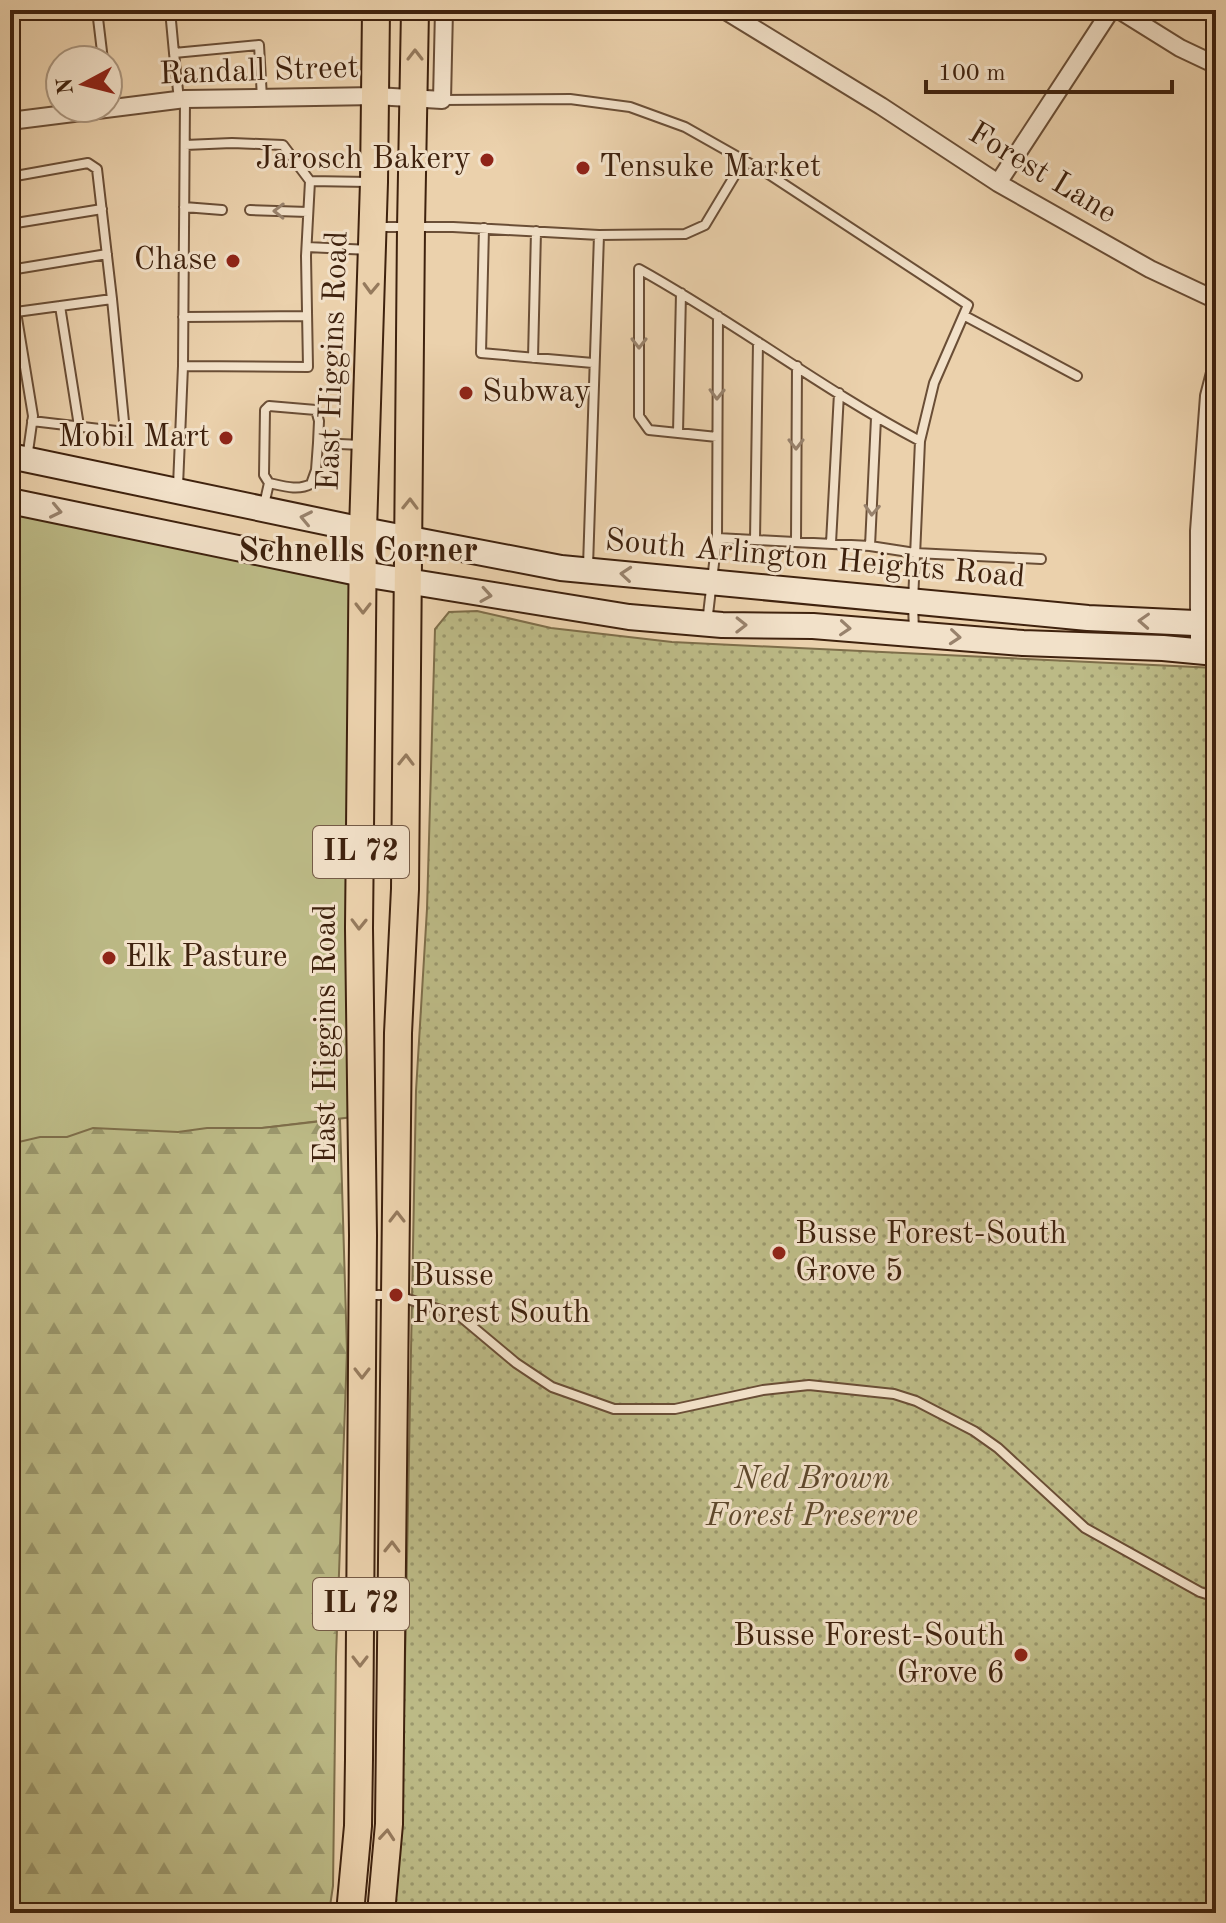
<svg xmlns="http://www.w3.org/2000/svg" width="1226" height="1923" viewBox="0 0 1226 1923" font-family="'Old Standard TT',serif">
  <defs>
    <pattern id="forest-firs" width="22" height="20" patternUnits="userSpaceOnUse" patternTransform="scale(2)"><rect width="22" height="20" fill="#bcba86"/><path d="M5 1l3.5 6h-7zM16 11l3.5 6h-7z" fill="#9a976c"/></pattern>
    <pattern id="park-dots" width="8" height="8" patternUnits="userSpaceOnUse" patternTransform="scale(2)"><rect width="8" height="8" fill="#bcba86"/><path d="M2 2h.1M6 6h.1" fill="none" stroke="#9a976c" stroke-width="1.8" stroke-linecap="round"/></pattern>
  </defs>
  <rect width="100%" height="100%" fill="#ebd1ac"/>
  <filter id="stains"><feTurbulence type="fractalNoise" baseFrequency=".0025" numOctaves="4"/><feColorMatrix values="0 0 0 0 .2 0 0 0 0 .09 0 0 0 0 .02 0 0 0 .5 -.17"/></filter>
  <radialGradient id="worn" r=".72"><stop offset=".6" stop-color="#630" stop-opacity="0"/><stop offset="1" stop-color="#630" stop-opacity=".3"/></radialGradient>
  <path fill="#bcba86" stroke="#7e6e4a" stroke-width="2" d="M10 506 363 574 361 1116 262 1128H222L10 1234Z"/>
  <path fill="url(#forest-firs)" stroke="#7e6e4a" stroke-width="2" d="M340 1119 347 1351 336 1657 333 1886 329 1913H10V1144L40 1137H67L93 1128 178 1132 207 1128H262Z"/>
  <path fill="url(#park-dots)" stroke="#7e6e4a" stroke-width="2" d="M477 611 551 628 672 642 1216 668V1913H392L402 1818 416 1091 427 909 435 629 449 612Z"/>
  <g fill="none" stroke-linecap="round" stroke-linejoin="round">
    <g stroke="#6a4e36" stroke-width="12">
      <path id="service" d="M97 10 103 60
        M170 10 174 53
        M179 100 174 53 259 45 262 98
        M442 100 570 99 630 107 685 127 770 175 968 305 934 383 920 441 913 602 914 633
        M10 177 88 163 97 169 112 299 16 312
        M310 181 369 182
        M184 207 222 210
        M250 210 308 212
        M10 224 102 209
        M376 227H453L599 235 588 566
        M484 228 481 353 593 363
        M599 235 685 234 705 225 744 160
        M307 247 370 250
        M10 270 107 254
        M60 306 79 426
        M10 308 16 312 33 416 27 459
        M965 316 1077 376
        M183 317 306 316
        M533 358 536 231
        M183 366 308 367 306 256 310 181 283 145 232 143 185 145
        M32 421 125 432 112 299
        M678 433 681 293
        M717 437 649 430 639 416V269C735 322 823 390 920 441
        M269 483 264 475 265 410 269 406 316 410 319 421 318 443
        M178 486 183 366 185 99
        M264 505 269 483C283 486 298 491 311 484L316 470 318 443 361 445
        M717 538 870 546 915 553 1041 559
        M755 540 758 342
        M796 542 797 366
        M831 543 839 393
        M870 546 876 418
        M707 623 717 538 718 316
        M367 1295H396L461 1317 516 1363 552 1387 614 1409H675L763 1390 809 1385 894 1394 916 1401 974 1431 998 1448 1085 1528 1200 1592 1216 1597"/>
    </g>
    <g stroke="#6a4e36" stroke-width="20">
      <path id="minor" d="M724 10 881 106 998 183 1150 269 1216 300
        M1119 10 1180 48 1216 65
        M10 121 185 99 376 96 442 100 444 10
        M998 183 1111 10
        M1199 651V531L1209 396 1216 369"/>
    </g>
    <g stroke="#3f220e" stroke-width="28">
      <path id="secondary" d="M10 456 363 530 561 568 1088 618 1216 624
        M10 501 363 574 629 617 722 625 813 626 1023 643 1163 648 1216 653"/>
    </g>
    <g stroke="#3f220e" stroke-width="30">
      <path id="primary" d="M350 1913 358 1826 359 1759 363 1235 359 928 363 530 374 182 376 10
        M381 1913 389 1824 398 1033 405 889 411 228 415 10"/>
    </g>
    <use href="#service" stroke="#f2e1c9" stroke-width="8"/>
    <use href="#minor" stroke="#f2e1c9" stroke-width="16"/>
    <use href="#secondary" stroke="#f2e1c9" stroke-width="24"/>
    <use href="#primary" stroke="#ebd1ac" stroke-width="26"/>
  </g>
  <defs><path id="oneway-chevron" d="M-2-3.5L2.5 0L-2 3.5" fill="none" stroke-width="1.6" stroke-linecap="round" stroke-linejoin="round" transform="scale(2)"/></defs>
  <g stroke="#957a5d">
    <use href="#oneway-chevron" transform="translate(415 55) rotate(-90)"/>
    <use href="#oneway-chevron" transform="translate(371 288) rotate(92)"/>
    <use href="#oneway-chevron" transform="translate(410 504) rotate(-89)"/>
    <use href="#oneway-chevron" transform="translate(363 608) rotate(90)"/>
    <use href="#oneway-chevron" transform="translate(406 760) rotate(-89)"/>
    <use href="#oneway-chevron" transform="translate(359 924) rotate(91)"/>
    <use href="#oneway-chevron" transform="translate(397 1217) rotate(-90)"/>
    <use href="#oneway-chevron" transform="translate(362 1373) rotate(90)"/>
    <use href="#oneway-chevron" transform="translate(392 1547) rotate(-89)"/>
    <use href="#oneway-chevron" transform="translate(360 1661) rotate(90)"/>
    <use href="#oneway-chevron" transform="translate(387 1835) rotate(-85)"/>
  </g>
  <g stroke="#98826c">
    <use href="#oneway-chevron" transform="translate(279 211) rotate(-179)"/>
    <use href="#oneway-chevron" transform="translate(639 343) rotate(90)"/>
    <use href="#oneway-chevron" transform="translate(717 394) rotate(91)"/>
    <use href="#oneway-chevron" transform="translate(796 444) rotate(90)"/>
    <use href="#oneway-chevron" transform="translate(872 510) rotate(93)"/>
    <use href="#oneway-chevron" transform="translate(56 511) rotate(12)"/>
    <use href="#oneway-chevron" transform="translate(306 518) rotate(-168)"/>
    <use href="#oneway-chevron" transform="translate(626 574) rotate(-175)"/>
    <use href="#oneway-chevron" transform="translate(486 595) rotate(9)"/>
    <use href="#oneway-chevron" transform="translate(1144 621) rotate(-177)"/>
    <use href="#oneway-chevron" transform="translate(741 625) rotate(1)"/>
    <use href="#oneway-chevron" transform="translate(845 628) rotate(4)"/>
    <use href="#oneway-chevron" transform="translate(955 637) rotate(5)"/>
  </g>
  <g fill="#8f2418" stroke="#f2e1c9" stroke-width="3">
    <circle cx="487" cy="160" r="8"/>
    <circle cx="583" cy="168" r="8"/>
    <circle cx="233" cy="261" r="8"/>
    <circle cx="466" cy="393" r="8"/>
    <circle cx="226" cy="438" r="8"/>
    <circle cx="109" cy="958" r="8"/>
    <circle cx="779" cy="1253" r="8"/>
    <circle cx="396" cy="1295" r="8"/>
    <circle cx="1021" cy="1655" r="8"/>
  </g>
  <g text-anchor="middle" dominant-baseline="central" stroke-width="6" stroke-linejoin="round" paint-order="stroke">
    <g fill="#f2e1c9" stroke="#755b46" stroke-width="2">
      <rect x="313" y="826" width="96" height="52" rx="6"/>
      <rect x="313" y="1578" width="96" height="52" rx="6"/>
    </g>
    <g font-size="30" font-weight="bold" fill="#3f220e">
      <text x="361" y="852">IL 72</text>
      <text x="361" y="1604">IL 72</text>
    </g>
    <g font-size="32" fill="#3f220e" stroke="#f2e1c9">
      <text transform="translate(259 72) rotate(-2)">Randall Street</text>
      <text transform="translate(1042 174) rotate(31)">Forest Lane</text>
      <text transform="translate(334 361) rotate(-88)">East Higgins Road</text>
      <text transform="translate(815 560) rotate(5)">South Arlington Heights Road</text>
      <text transform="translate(327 1034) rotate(-90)">East Higgins Road</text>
    </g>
    <g font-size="32" fill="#3f220e" stroke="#f2e1c9" text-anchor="start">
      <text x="471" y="160" text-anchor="end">Jarosch Bakery</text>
      <text x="599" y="168">Tensuke Market</text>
      <text x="217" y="261" text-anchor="end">Chase</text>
      <text x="482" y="393">Subway</text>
      <text x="210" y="438" text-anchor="end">Mobil Mart</text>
      <text x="125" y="958">Elk Pasture</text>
      <text x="795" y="1235">Busse Forest-South<tspan x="795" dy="37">Grove 5</tspan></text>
      <text x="412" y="1277">Busse<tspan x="412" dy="37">Forest South</tspan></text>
      <text x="1005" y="1637" text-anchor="end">Busse Forest-South<tspan x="1005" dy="37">Grove 6</tspan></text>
    </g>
    <g font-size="32" font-style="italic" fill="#5e482c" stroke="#f2e1c9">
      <text x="812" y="1480">Ned Brown<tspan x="812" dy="37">Forest Preserve</tspan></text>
    </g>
    <g font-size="34" font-weight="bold" fill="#3f220e" stroke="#f2e1c9">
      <text x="358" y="552">Schnells Corner</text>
    </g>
  </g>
  <rect width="1226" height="1923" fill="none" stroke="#ebd1ac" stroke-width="40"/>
  <rect x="12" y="12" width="1202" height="1899" fill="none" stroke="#3f220e" stroke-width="4"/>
  <rect x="20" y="20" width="1186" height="1883" fill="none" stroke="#3f220e" stroke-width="2"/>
  <g transform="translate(84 84) rotate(263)"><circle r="38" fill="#f2e1c9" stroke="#aa957e" stroke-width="2"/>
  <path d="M0-6L14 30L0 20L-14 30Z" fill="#8f2418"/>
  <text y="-12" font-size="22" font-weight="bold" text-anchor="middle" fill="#3f220e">N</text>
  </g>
  <path d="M926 80v12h246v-12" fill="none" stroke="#3f220e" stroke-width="4"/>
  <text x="938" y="80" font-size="24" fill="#3f220e" stroke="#f2e1c9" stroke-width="6" paint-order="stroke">100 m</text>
  <rect width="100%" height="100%" filter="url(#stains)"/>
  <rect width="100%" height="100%" fill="url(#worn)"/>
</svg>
